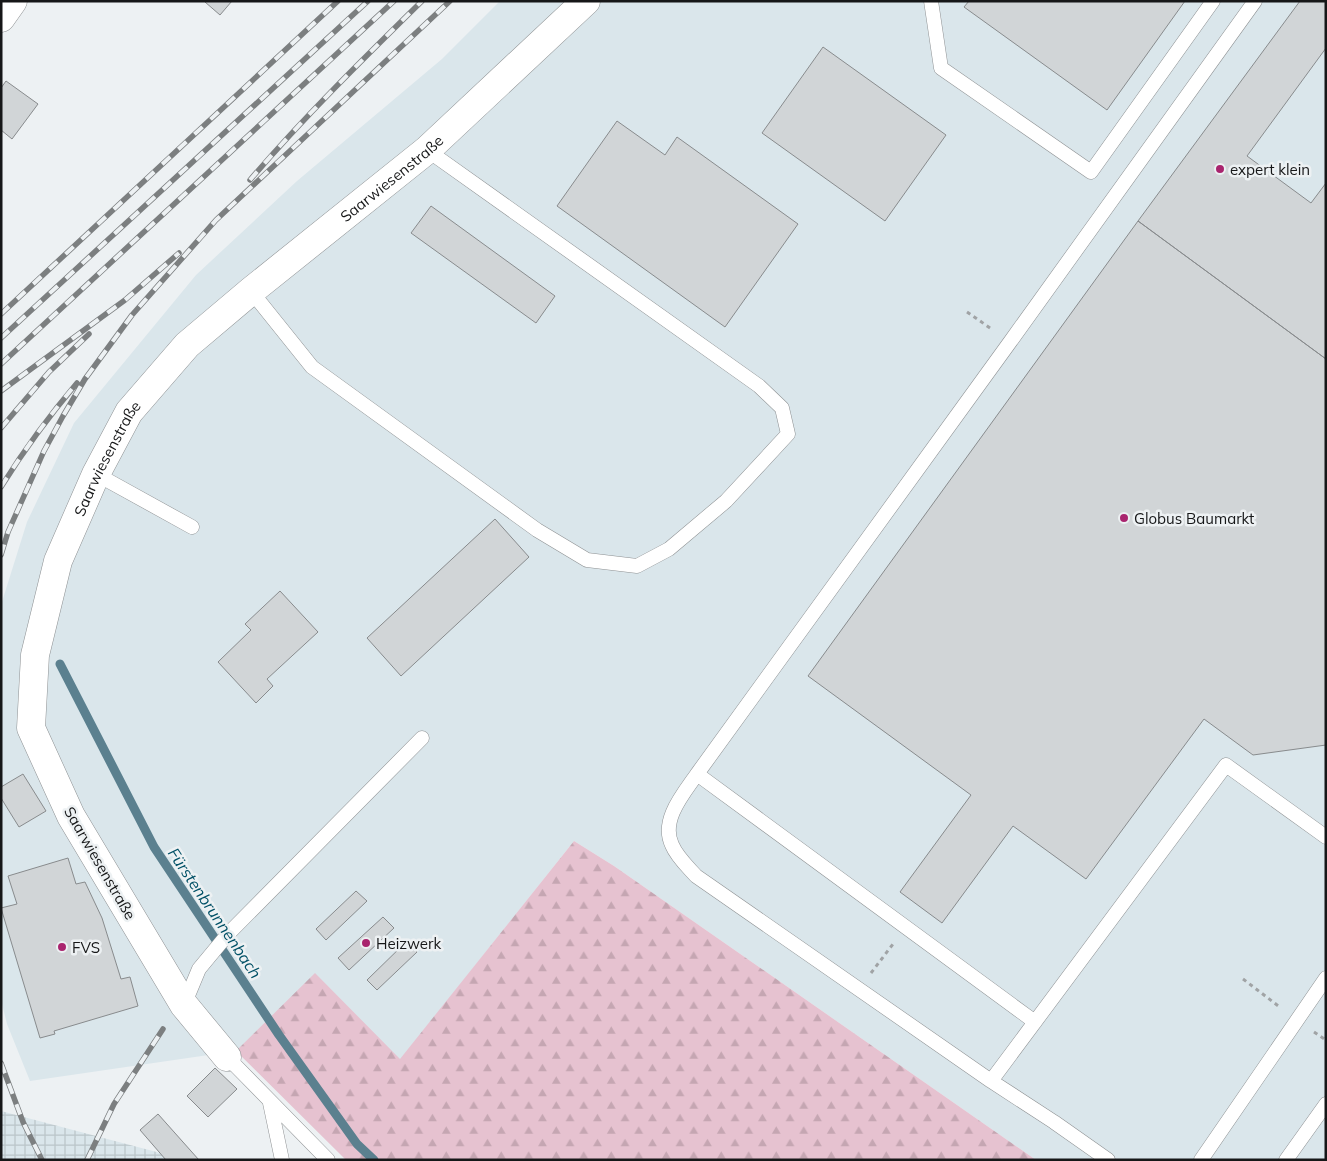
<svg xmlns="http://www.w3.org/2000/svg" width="1327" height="1161" viewBox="0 0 1327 1161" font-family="Mulish,sans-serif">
  <defs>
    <pattern id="industrial-grid" width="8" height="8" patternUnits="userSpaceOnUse" patternTransform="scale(1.25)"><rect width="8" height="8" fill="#dae6eb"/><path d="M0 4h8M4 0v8" fill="none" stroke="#bac5c9"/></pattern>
    <pattern id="forest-firs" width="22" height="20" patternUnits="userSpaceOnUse" patternTransform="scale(1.25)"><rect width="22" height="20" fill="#e6c2d0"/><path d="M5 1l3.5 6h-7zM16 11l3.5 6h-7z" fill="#c5a6b2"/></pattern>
  </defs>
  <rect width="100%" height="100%" fill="#edf1f3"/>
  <path fill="#dae6eb" d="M500 1H1326V1160H1036L614 866 574 841 400 1060 236 1051 30 1081 7 1024 1 1000V605L27 522 74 423 196 275 297 181 442 59Z"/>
  <path fill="url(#industrial-grid)" d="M1 1111 187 1160H1Z"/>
  <path fill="url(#forest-firs)" d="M574 841 614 866 1036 1160H346L236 1051 315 973 400 1059Z"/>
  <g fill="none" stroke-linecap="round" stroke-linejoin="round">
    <path stroke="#5b808f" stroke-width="9" d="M60 664 154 847 279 1035 357 1144 374 1160"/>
  </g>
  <path fill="#d1d5d7" stroke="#888b8d" d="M206 1H232L220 15 205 2Z
    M969 1H1185L1107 110 964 7Z
    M1300 1H1326V48L1247 156 1311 203 1326 183V359L1138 221Z
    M823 47 946 135 885 221 762 133Z
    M6 81 38 104 12 139 1 130V88Z
    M617 121 665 155 677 137 798 224 725 327 557 206Z
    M431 206 555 296 536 323 411 233Z
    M1138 221 1326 359V745L1253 755 1204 719 1086 879 1013 826 942 923 900 892 971 795 808 676Z
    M495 519 529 557 401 676 367 638Z
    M280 591 318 632 267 679 273 686 256 703 218 662 251 630 245 624Z
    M23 774 46 811 19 827 1 798V787Z
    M68 858 76 884 85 882 102 918 121 979 130 977 138 1006 54 1031 55 1034 40 1038 1 908 17 904 8 876Z
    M356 891 367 901 326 940 316 929Z
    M383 917 394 928 349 970 338 958Z
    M407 941 417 952 377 990 367 980Z
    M215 1068 237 1089 208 1117 187 1096Z
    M158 1114 199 1160H166L140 1130Z"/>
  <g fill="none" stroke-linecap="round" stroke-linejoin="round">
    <g stroke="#8e9193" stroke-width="15">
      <path id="service" d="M931 1 941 68 1091 172 1213 1
        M251 291 312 367 537 530 587 560 637 566 669 549 726 501 788 434 782 408 759 386 427 150
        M96 474 192 527
        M697 774 1035 1022
        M184 1005 199 969 228 934 422 738
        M227 1057 328 1160
        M991 1081 1226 765 1326 837
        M270 1103 282 1160
        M1108 1160 1054 1122 991 1081 696 876C687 866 677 857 672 845 660 820 684 793 697 774L1010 342 1255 1
        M1201 1160 1326 978
        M1286 1160 1326 1104"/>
    </g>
    <g stroke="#8e9193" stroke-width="29">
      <g id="minor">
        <path id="s1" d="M227 1057 184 1005 71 816 31 728 35 655 58 561 96 474 129 412 187 345 251 291 427 150 586 1"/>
      </g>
    </g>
    <g stroke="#8e9193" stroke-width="29">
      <path id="tertiary" d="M1 18 13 1"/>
    </g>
    <path stroke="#a0a3a5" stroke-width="3" stroke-dasharray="4 4" stroke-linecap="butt" d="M967 312 993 330
      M871 973 893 944
      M1243 979 1281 1008
      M1314 1032 1326 1040"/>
    <use href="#service" stroke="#fff" stroke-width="14"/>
    <use href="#minor" stroke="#fff" stroke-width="28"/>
    <use href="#tertiary" stroke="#fff" stroke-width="28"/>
    <g stroke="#7c7f80" stroke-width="5.5">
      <path id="rail" d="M250 180C304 117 363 59 422 1
        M1 314 338 1
        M1 338 368 1
        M1 364 394 1
        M1 391 125 300 179 253
        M1 428 49 372 89 334
        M1 487C24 450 49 416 77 383
        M1 555 8 532 44 451 63 416 85 379 132 315 216 220 450 1
        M1 1063 23 1122 42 1160
        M87 1160 114 1104 163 1029"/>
    </g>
    <use href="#rail" stroke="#edf1f3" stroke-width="4" stroke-dasharray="11" stroke-linecap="butt"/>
  </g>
  <g fill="#a9246e" stroke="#edf1f3" stroke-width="2">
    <circle cx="1220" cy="169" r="5"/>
    <circle cx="1124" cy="518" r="5"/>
    <circle cx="366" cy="943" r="5"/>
    <circle cx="62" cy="947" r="5"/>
  </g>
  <g text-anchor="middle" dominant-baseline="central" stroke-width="5" stroke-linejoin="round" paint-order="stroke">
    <g font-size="15" fill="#161718" stroke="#edf1f3" text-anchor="start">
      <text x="1230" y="169">expert klein</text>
      <text x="1134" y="518">Globus Baumarkt</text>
      <text x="376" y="943">Heizwerk</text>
      <text x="72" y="947">FVS</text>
    </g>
    <g font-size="15" fill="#161718" stroke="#edf1f3">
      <text stroke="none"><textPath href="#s1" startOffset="1072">Saarwiesenstraße</textPath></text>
      <text stroke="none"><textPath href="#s1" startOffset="668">Saarwiesenstraße</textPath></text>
      <text transform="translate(100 863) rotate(60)">Saarwiesenstraße</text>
    </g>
    <g font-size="16" font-style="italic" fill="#015066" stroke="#edf1f3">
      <text transform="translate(215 913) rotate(56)">Fürstenbrunnenbach</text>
    </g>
  </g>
  <rect width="1327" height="1161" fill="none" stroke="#161718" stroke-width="5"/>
</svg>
